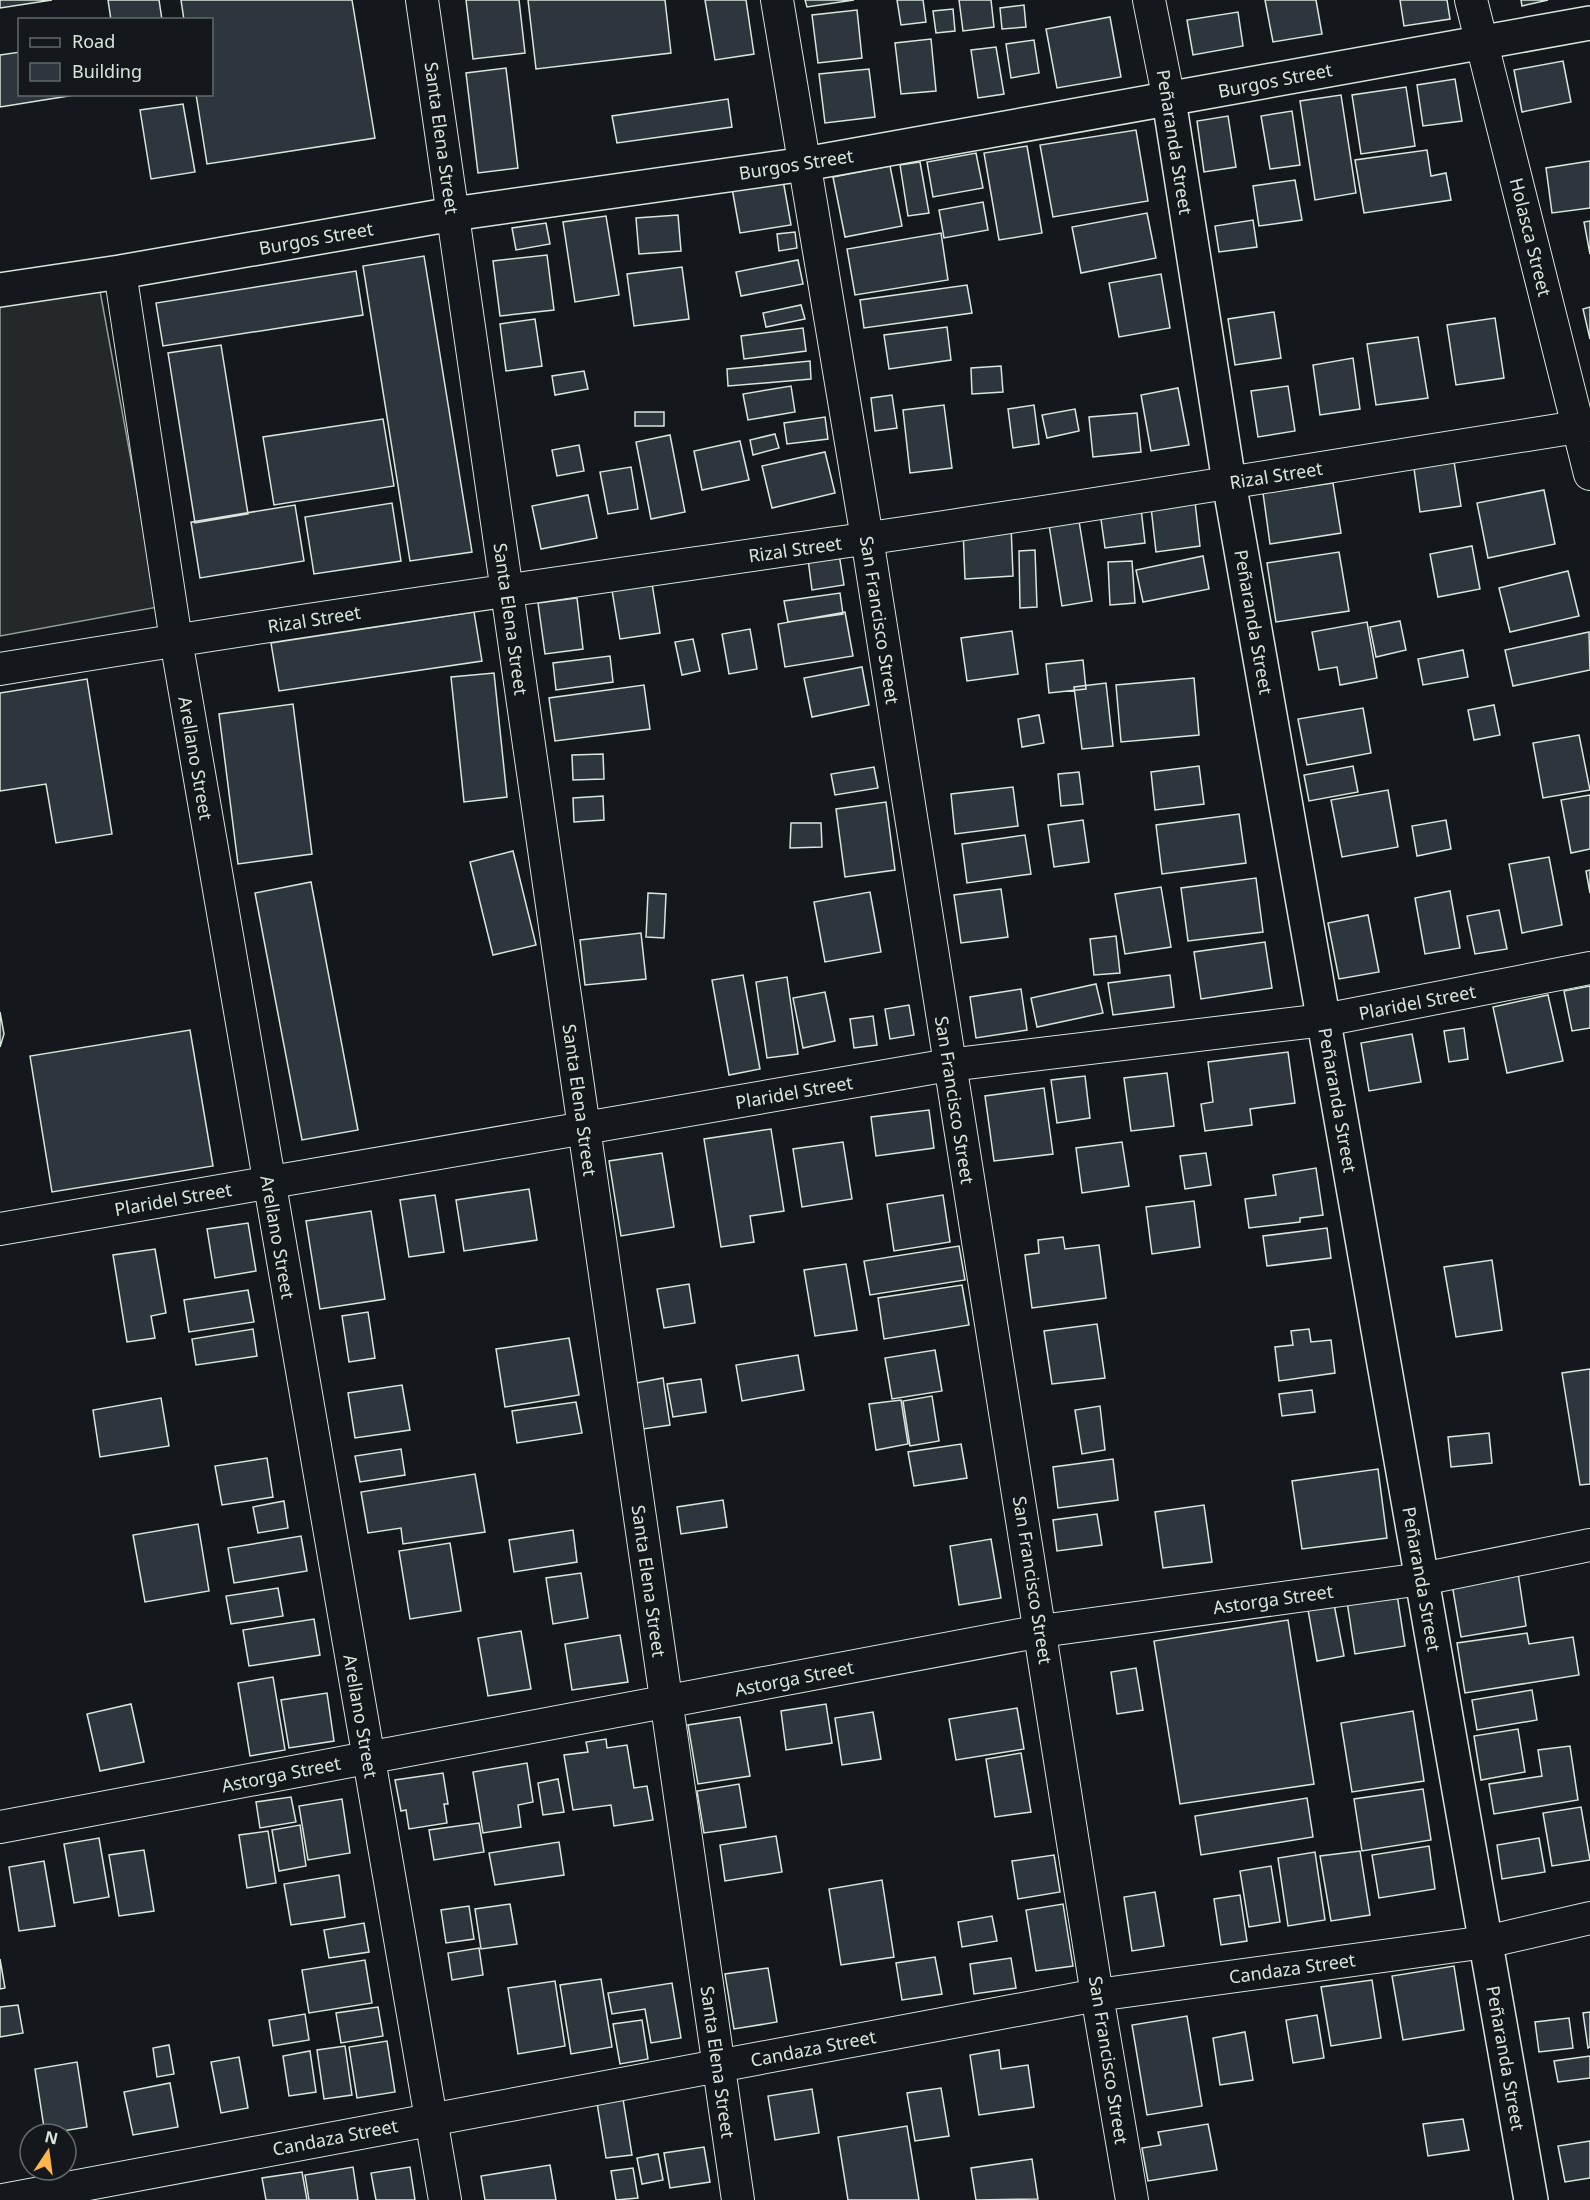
<svg xmlns="http://www.w3.org/2000/svg" width="1590" height="2200" viewBox="0 0 1590 2200" font-family="'Noto Sans',sans-serif">
  <rect width="100%" height="100%" fill="#14181c"/>
  <path fill="#24282b" stroke="#939e99" stroke-width="1.5" d="M100 291 158 607 0 636V305Z"/>
  <path fill="#2c363c" stroke="#d8e6dc" stroke-width="1.5" d="M0 0H52L0 8Z
    M108 0H159L162 20H111Z
    M181 0H352L375 138 207 164 196 94H212V20H184Z
    M466 0H519L525 53 473 59Z
    M528 0H665L671 53 536 69Z
    M705 0H746L754 54 715 60Z
    M805 0H854L807 7Z
    M897 0H923L926 22 901 25Z
    M959 0H991L994 27 963 31Z
    M1265 0H1316L1322 34 1273 42Z
    M1400 0H1447L1450 19 1404 26Z
    M1521 0H1548L1522 6Z
    M1024 5 1026 27 1002 29 1000 8Z
    M953 9 955 31 936 33 933 11Z
    M857 10 862 58 818 63 812 15Z
    M1238 12 1243 46 1193 55 1187 20Z
    M1110 17 1121 77 1057 88 1046 29Z
    M931 39 936 91 901 94 895 43Z
    M1034 40 1039 73 1011 78 1006 44Z
    M996 47 1004 94 978 98 971 50Z
    M20 52V94H81L0 107V55Z
    M1563 61 1571 102 1522 112 1514 70Z
    M506 68 518 168 478 173 466 73Z
    M869 69 875 117 825 123 819 74Z
    M1455 79 1462 121 1423 126 1417 85Z
    M1406 87 1415 146 1361 154 1352 95Z
    M1341 95 1356 193 1315 200 1300 101Z
    M728 99 732 127 617 143 612 116Z
    M183 104 195 172 151 179 140 110Z
    M1292 111 1300 165 1270 169 1261 116Z
    M1228 116 1236 167 1204 172 1197 121Z
    M1136 130 1148 201 1053 217 1040 145Z
    M1027 146 1042 233 999 240 984 153Z
    M1427 150 1431 176 1446 173 1451 200 1364 213 1355 160Z
    M976 153 983 188 933 197 927 162Z
    M1590 161V208L1552 213 1546 168Z
    M920 162 929 213 908 216 900 165Z
    M890 166 902 226 845 237 833 177Z
    M783 180 791 225 740 233 732 188Z
    M1295 180 1302 220 1259 226 1253 186Z
    M983 202 988 230 944 238 939 210Z
    M1147 213 1156 258 1081 273 1072 227Z
    M678 215 681 251 639 254 636 218Z
    M606 216 619 295 575 302 563 222Z
    M1253 220 1257 247 1219 252 1215 226Z
    M1590 221V254L1584 222Z
    M546 223 550 244 516 250 512 228Z
    M795 232 797 248 779 251 777 234Z
    M941 233 948 280 855 295 847 249Z
    M547 255 554 310 500 316 493 261Z
    M424 256 472 552 410 561 363 266Z
    M798 260 803 284 741 296 736 272Z
    M682 267 689 319 634 326 627 274Z
    M356 271 363 315 163 346 156 303Z
    M1161 274 1170 328 1119 337 1109 283Z
    M967 285 972 313 864 328 860 300Z
    M801 305 805 319 766 327 763 313Z
    M1590 307V339L1583 309Z
    M1274 312 1281 358 1235 365 1228 319Z
    M1495 318 1504 378 1456 385 1447 325Z
    M535 319 542 366 506 371 500 324Z
    M947 327 951 360 889 369 884 335Z
    M803 328 806 351 744 359 741 336Z
    M1418 337 1428 398 1376 405 1367 344Z
    M221 345 248 514 195 523 168 353Z
    M1353 358 1360 409 1320 415 1313 365Z
    M810 361 811 379 728 386 727 369Z
    M1001 366 1003 392 972 394 971 368Z
    M584 371 588 389 555 395 552 376Z
    M791 386 795 412 748 420 743 394Z
    M1288 386 1295 431 1258 437 1251 391Z
    M1178 388 1189 445 1151 451 1141 395Z
    M892 395 897 428 875 431 871 398Z
    M944 405 952 468 910 473 903 410Z
    M1034 405 1039 444 1013 448 1008 409Z
    M1075 409 1079 431 1047 438 1042 415Z
    M635 412H664V426H635Z
    M1137 413 1141 452 1093 457 1089 417Z
    M825 417 828 439 787 444 784 423Z
    M383 419 394 486 274 505 263 437Z
    M775 434 779 448 753 455 750 440Z
    M670 435 685 512 651 519 636 442Z
    M740 441 749 480 702 490 694 451Z
    M579 445 584 471 557 476 552 450Z
    M825 452 835 493 772 508 762 466Z
    M1453 455 1461 506 1420 512 1413 461Z
    M631 467 638 509 608 514 600 472Z
    M1333 483 1341 533 1270 544 1263 493Z
    M1544 490 1555 544 1488 558 1477 503Z
    M588 495 597 538 541 549 532 506Z
    M1140 500 1145 543 1105 548 1099 505Z
    M1195 502 1200 546 1156 552 1151 507Z
    M392 503 401 561 314 574 305 517Z
    M295 505 304 561 200 578 191 522Z
    M1079 521 1092 601 1062 606 1049 525Z
    M1011 525 1013 576 965 579 963 528Z
    M1472 546 1480 589 1438 597 1430 554Z
    M1035 550 1037 607 1020 608 1019 551Z
    M1339 552 1349 611 1276 622 1267 563Z
    M839 554 844 585 812 590 808 559Z
    M1203 556 1209 589 1143 602 1136 570Z
    M1132 561 1135 603 1110 605 1108 562Z
    M650 571 660 633 620 639 610 578Z
    M1568 571 1579 616 1510 632 1499 588Z
    M840 593 843 614 788 622 784 601Z
    M577 598 583 649 545 654 538 603Z
    M474 612 482 661 279 691 271 643Z
    M845 612 853 656 785 667 778 624Z
    M1400 621 1406 650 1376 657 1370 627Z
    M1367 622 1377 678 1340 685 1337 667 1319 670 1312 632Z
    M750 629 757 669 729 674 722 634Z
    M1012 631 1018 674 967 681 961 638Z
    M1589 632 1590 670 1513 686 1505 650Z
    M693 639 700 671 682 675 675 642Z
    M1463 650 1468 677 1423 685 1418 659Z
    M610 656 613 682 556 690 553 663Z
    M1083 660 1086 689 1049 693 1046 664Z
    M862 667 869 705 812 717 804 678Z
    M494 673 507 797 464 802 451 677Z
    M1194 678 1199 735 1121 742 1116 685Z
    M87 679 112 834 56 843 46 784 0 791V693Z
    M1106 683 1113 746 1082 749 1074 687Z
    M644 685 650 729 555 741 549 698Z
    M293 704 312 854 238 864 219 714Z
    M1494 705 1500 735 1474 740 1468 710Z
    M1363 708 1371 753 1307 765 1298 719Z
    M1039 715 1044 743 1022 747 1018 719Z
    M1579 735 1590 790 1543 798 1533 743Z
    M603 754 604 779 573 780 572 755Z
    M1199 766 1204 804 1155 810 1151 772Z
    M1353 766 1358 792 1309 801 1304 775Z
    M874 767 878 788 835 795 831 774Z
    M1079 772 1083 804 1061 806 1058 774Z
    M1013 787 1018 826 955 834 951 794Z
    M1388 790 1398 847 1342 857 1331 800Z
    M1590 795V849L1571 853 1561 800Z
    M603 796 604 820 574 822 573 798Z
    M886 802 895 870 845 877 836 809Z
    M1239 814 1246 863 1162 874 1156 825Z
    M1083 820 1089 862 1054 867 1048 825Z
    M1446 820 1451 849 1417 856 1412 826Z
    M791 823H821L822 847 790 848Z
    M1025 835 1031 874 967 883 962 844Z
    M513 851 536 945 493 955 470 862Z
    M1549 857 1562 925 1522 933 1509 864Z
    M1590 870V893L1586 871Z
    M1256 878 1263 932 1188 941 1181 888Z
    M311 882 358 1130 302 1140 255 893Z
    M1161 887 1171 947 1125 954 1115 894Z
    M1001 889 1008 937 961 943 954 895Z
    M1450 891 1460 948 1425 954 1415 898Z
    M870 892 881 952 825 962 814 902Z
    M648 893 666 894 664 938 646 937Z
    M1499 910 1507 949 1475 954 1467 916Z
    M1368 915 1379 972 1339 979 1328 923Z
    M641 933 646 979 585 985 580 940Z
    M1116 936 1120 973 1094 975 1090 939Z
    M1265 942 1272 988 1201 999 1194 952Z
    M743 975 760 1069 729 1075 712 980Z
    M1170 975 1174 1007 1113 1015 1108 983Z
    M787 977 798 1054 767 1058 756 982Z
    M1096 984 1103 1013 1037 1027 1031 998Z
    M1590 986V1028L1572 1031 1564 991Z
    M1021 989 1027 1030 976 1038 970 997Z
    M825 992 835 1041 803 1048 793 998Z
    M1548 995 1563 1061 1507 1073 1493 1007Z
    M909 1005 914 1035 890 1039 885 1009Z
    M0 1012 4 1034 0 1047Z
    M873 1016 877 1045 854 1048 850 1019Z
    M1464 1028 1468 1059 1449 1062 1444 1031Z
    M190 1030 213 1166 52 1192 30 1056Z
    M1412 1034 1421 1082 1369 1091 1361 1043Z
    M1288 1052 1295 1103 1250 1109 1252 1125 1205 1131 1201 1104 1213 1102 1208 1062Z
    M1167 1073 1174 1126 1131 1131 1124 1078Z
    M1085 1076 1090 1118 1057 1123 1051 1080Z
    M1044 1088 1053 1154 994 1161 985 1096Z
    M929 1110 934 1148 876 1156 871 1117Z
    M771 1129 784 1211 750 1216 754 1242 721 1247 704 1139Z
    M843 1142 852 1199 802 1207 793 1149Z
    M1122 1142 1129 1186 1082 1193 1076 1148Z
    M662 1153 674 1227 621 1236 609 1161Z
    M1206 1153 1211 1185 1185 1189 1180 1156Z
    M1316 1168 1323 1215 1300 1218V1222L1249 1228 1245 1199 1276 1195 1273 1175Z
    M529 1189 537 1240 464 1251 456 1200Z
    M435 1195 444 1252 409 1257 400 1200Z
    M943 1195 950 1242 894 1251 887 1204Z
    M1194 1201 1200 1247 1152 1254 1146 1207Z
    M371 1211 385 1299 320 1309 306 1221Z
    M248 1223 256 1271 215 1278 207 1229Z
    M1327 1228 1331 1258 1267 1266 1263 1236Z
    M1063 1237 1065 1249 1099 1245 1106 1298 1032 1308 1025 1255 1039 1253 1038 1240Z
    M959 1246 965 1280 870 1295 864 1261Z
    M155 1249 166 1313 151 1316 155 1338 127 1342 113 1255Z
    M1492 1260 1502 1330 1456 1337 1444 1267Z
    M846 1264 857 1330 815 1336 804 1270Z
    M689 1284 695 1323 664 1328 657 1289Z
    M962 1285 969 1325 884 1339 878 1298Z
    M248 1290 254 1322 189 1332 184 1300Z
    M368 1312 375 1358 349 1362 342 1316Z
    M1097 1324 1105 1378 1052 1384 1044 1331Z
    M253 1329 257 1356 196 1365 192 1339Z
    M1309 1329 1311 1342 1331 1340 1335 1373 1279 1381 1275 1347 1293 1345 1291 1331Z
    M569 1338 579 1395 505 1407 496 1349Z
    M935 1350 942 1391 892 1399 885 1358Z
    M798 1355 804 1390 742 1401 736 1365Z
    M1590 1369V1484L1580 1485 1562 1373Z
    M663 1378 670 1425 643 1429 636 1383Z
    M701 1379 706 1412 673 1417 667 1384Z
    M402 1385 410 1430 355 1438 348 1393Z
    M1312 1390 1315 1412 1282 1416 1279 1394Z
    M932 1396 939 1441 910 1446 903 1401Z
    M161 1398 169 1446 100 1457 93 1410Z
    M901 1400 908 1444 876 1450 869 1404Z
    M576 1402 582 1433 517 1443 512 1411Z
    M1100 1406 1105 1450 1082 1454 1075 1410Z
    M1489 1433 1492 1463 1451 1467 1448 1437Z
    M961 1444 967 1478 914 1486 908 1452Z
    M401 1449 405 1475 360 1482 355 1456Z
    M267 1458 273 1497 222 1505 215 1466Z
    M1113 1459 1118 1500 1058 1508 1053 1467Z
    M1378 1469 1387 1538 1302 1549 1292 1481Z
    M475 1474 485 1532 403 1544 401 1528 368 1533 361 1492Z
    M723 1500 727 1527 681 1534 677 1507Z
    M284 1501 288 1528 258 1533 253 1507Z
    M1204 1505 1212 1562 1163 1568 1155 1512Z
    M1097 1514 1102 1545 1057 1551 1053 1520Z
    M198 1524 209 1591 145 1602 133 1535Z
    M573 1530 577 1562 514 1572 509 1540Z
    M301 1536 307 1571 234 1583 228 1548Z
    M991 1539 1001 1598 959 1605 950 1546Z
    M450 1543 461 1611 410 1619 399 1551Z
    M581 1573 588 1618 553 1624 546 1578Z
    M1518 1573 1526 1626 1461 1637 1452 1584Z
    M278 1588 283 1616 231 1624 226 1596Z
    M1396 1588 1405 1646 1355 1654 1346 1595Z
    M1333 1599 1344 1656 1317 1661 1307 1604Z
    M314 1619 320 1655 249 1666 243 1630Z
    M1288 1620 1314 1784 1180 1804 1154 1641Z
    M521 1631 531 1689 488 1696 478 1638Z
    M1527 1633 1529 1644 1573 1637 1579 1675 1465 1693 1457 1643Z
    M620 1635 628 1682 572 1690 565 1644Z
    M1136 1668 1143 1710 1117 1714 1111 1672Z
    M273 1677 285 1750 250 1756 238 1683Z
    M1532 1690 1537 1720 1477 1730 1472 1700Z
    M327 1693 334 1741 289 1748 281 1700Z
    M131 1704 144 1762 100 1771 87 1714Z
    M826 1704 832 1743 786 1750 781 1711Z
    M1017 1708 1024 1749 956 1760 949 1719Z
    M1413 1711 1424 1781 1352 1792 1341 1723Z
    M873 1712 881 1759 842 1765 835 1718Z
    M740 1717 750 1776 698 1784 688 1725Z
    M1518 1729 1525 1772 1481 1780 1474 1736Z
    M606 1739 607 1748 627 1745 634 1788 647 1786 653 1820 614 1826 611 1805 573 1810 564 1755 588 1752 586 1742Z
    M1570 1746 1578 1800 1494 1814 1489 1784 1542 1776 1538 1750Z
    M1021 1753 1031 1812 995 1817 986 1759Z
    M527 1763 533 1802 518 1805 521 1827 483 1833 473 1772Z
    M443 1773 448 1804H444L447 1823 409 1829 406 1810 401 1811 395 1780Z
    M558 1779 564 1812 543 1815 538 1783Z
    M739 1784 746 1827 704 1833 697 1791Z
    M1423 1789 1431 1840 1362 1851 1354 1799Z
    M291 1797 296 1822 260 1828 256 1802Z
    M1307 1798 1313 1837 1201 1855 1195 1816Z
    M342 1799 350 1853 308 1860 299 1806Z
    M1581 1807 1590 1860 1552 1866 1543 1813Z
    M479 1823 484 1852 434 1860 429 1830Z
    M300 1825 306 1866 279 1871 272 1830Z
    M268 1831 276 1883 247 1888 239 1835Z
    M776 1836 782 1872 725 1881 720 1845Z
    M99 1838 109 1897 74 1903 64 1844Z
    M1539 1838 1545 1872 1502 1879 1497 1845Z
    M559 1842 564 1875 495 1885 489 1853Z
    M1429 1846 1435 1889 1379 1898 1372 1855Z
    M144 1850 154 1911 119 1916 109 1855Z
    M1360 1851 1370 1915 1331 1921 1320 1856Z
    M1315 1852 1325 1920 1288 1926 1278 1858Z
    M1054 1855 1060 1892 1018 1899 1012 1861Z
    M44 1861 55 1926 19 1931 9 1867Z
    M1271 1866 1280 1922 1249 1927 1240 1871Z
    M339 1875 345 1917 291 1925 284 1884Z
    M882 1880 894 1957 841 1965 829 1889Z
    M1155 1892 1164 1946 1132 1951 1124 1897Z
    M1240 1895 1247 1941 1221 1945 1214 1899Z
    M510 1904 517 1944 481 1949 475 1909Z
    M1063 1904 1073 1966 1036 1971 1026 1910Z
    M469 1906 474 1939 446 1943 441 1910Z
    M992 1916 997 1941 962 1947 958 1922Z
    M364 1923 369 1952 329 1958 324 1930Z
    M479 1948 483 1975 452 1980 448 1953Z
    M935 1957 942 1994 902 2000 896 1963Z
    M1011 1958 1016 1988 974 1994 970 1964Z
    M0 1959 5 1988 0 1989Z
    M365 1960 372 2003 309 2013 302 1970Z
    M1454 1966 1464 2030 1403 2040 1392 1976Z
    M768 1968 777 2022 734 2029 725 1974Z
    M601 1979 612 2047 571 2054 560 1985Z
    M1372 1980 1381 2038 1331 2046 1321 1987Z
    M555 1981 565 2046 518 2054 508 1988Z
    M672 1983 681 2038 651 2043 645 2009 612 2014 608 1993Z
    M18 2005 23 2033 0 2037V2007Z
    M378 2007 383 2036 341 2043 336 2013Z
    M1590 2012V2047L1588 2048 1583 2013Z
    M305 2014 309 2040 273 2046 269 2020Z
    M1317 2015 1324 2058 1293 2063 1286 2020Z
    M1187 2016 1202 2106 1147 2115 1132 2025Z
    M1569 2018 1573 2048 1539 2052 1535 2022Z
    M642 2020 648 2059 620 2064 613 2024Z
    M1245 2032 1253 2080 1220 2085 1213 2038Z
    M387 2041 395 2092 357 2098 349 2047Z
    M169 2045 174 2074 157 2077 153 2048Z
    M345 2046 352 2095 324 2099 317 2050Z
    M999 2050 1001 2069 1028 2065 1034 2107 979 2115 970 2055Z
    M310 2051 316 2092 289 2096 283 2056Z
    M1590 2056V2078L1558 2082 1554 2061Z
    M239 2057 248 2108 221 2113 211 2062Z
    M77 2062 87 2127 45 2134 35 2069Z
    M170 2083 178 2127 133 2135 124 2092Z
    M941 2088 949 2136 915 2141 907 2093Z
    M812 2089 819 2133 775 2140 768 2096Z
    M623 2099 632 2155 606 2158 597 2103Z
    M1463 2119 1469 2150 1428 2156 1423 2124Z
    M1208 2124 1217 2170 1148 2181 1142 2148 1161 2145 1158 2132Z
    M907 2126 919 2200H848L838 2137Z
    M1590 2141V2178L1565 2182 1558 2146Z
    M704 2147 710 2182 670 2188 664 2153Z
    M658 2154 663 2180 642 2184 637 2158Z
    M1032 2159 1038 2199 976 2200 971 2168Z
    M550 2165 556 2200H485L481 2176Z
    M353 2167 358 2200H309L305 2175Z
    M410 2167 415 2200H376L371 2173Z
    M633 2168 638 2198 616 2200 611 2171Z
    M302 2172 307 2200H266L262 2178Z"/>
  <g fill="none" stroke-linecap="round" stroke-linejoin="round">
    <g stroke="#d8e6dc" stroke-width="34">
      <path id="minor" d="M422 0 738 2200
        M777 0 867 538 1097 1995 1132 2200
        M1149 0 1169 100
        M1471 0 1590 474
        M120 272 176 640 445 2200
        M0 669C287 621 575 581 863 539 1106 504 1348 463 1590 425
        M0 1229 949 1065 1324 1020 1590 968
        M0 1827 1041 1631 1422 1579 1590 1545
        M3 2200 1097 1995 1486 1942 1590 1918"/>
    </g>
    <g stroke="#d8e6dc" stroke-width="36">
      <path id="tertiary" d="M1169 100 1229 482 1531 2200
        M0 290 120 272 453 214 805 164 1590 23"/>
    </g>
    <use href="#minor" stroke="#14181c" stroke-width="32"/>
    <use href="#tertiary" stroke="#14181c" stroke-width="33"/>
  </g>
  <g text-anchor="middle" dominant-baseline="central" stroke-width="4.5" stroke-linejoin="round" paint-order="stroke">
    <g font-size="18" fill="#d8e6dc" stroke="#14181c">
      <text transform="translate(1275 80) rotate(-11)">Burgos Street</text>
      <text transform="translate(442 138) rotate(82)">Santa Elena Street</text>
      <text transform="translate(1175 142) rotate(81)">Peñaranda Street</text>
      <text transform="translate(796 164) rotate(-9)">Burgos Street</text>
      <text transform="translate(1531 237) rotate(76)">Holasca Street</text>
      <text transform="translate(316 238) rotate(-10)">Burgos Street</text>
      <text transform="translate(1276 475) rotate(-9)">Rizal Street</text>
      <text transform="translate(795 549) rotate(-8)">Rizal Street</text>
      <text transform="translate(314 619) rotate(-9)">Rizal Street</text>
      <text transform="translate(511 619) rotate(82)">Santa Elena Street</text>
      <text transform="translate(880 620) rotate(81)">San Francisco Street</text>
      <text transform="translate(1254 622) rotate(80)">Peñaranda Street</text>
      <text transform="translate(196 758) rotate(80)">Arellano Street</text>
      <text transform="translate(1417 1002) rotate(-11)">Plaridel Street</text>
      <text transform="translate(794 1092) rotate(-10)">Plaridel Street</text>
      <text transform="translate(580 1100) rotate(82)">Santa Elena Street</text>
      <text transform="translate(955 1100) rotate(81)">San Francisco Street</text>
      <text transform="translate(1338 1100) rotate(80)">Peñaranda Street</text>
      <text transform="translate(173 1199) rotate(-10)">Plaridel Street</text>
      <text transform="translate(278 1237) rotate(80)">Arellano Street</text>
      <text transform="translate(1422 1579) rotate(80)">Peñaranda Street</text>
      <text transform="translate(1033 1580) rotate(81)">San Francisco Street</text>
      <text transform="translate(649 1581) rotate(82)">Santa Elena Street</text>
      <text transform="translate(1273 1599) rotate(-8)">Astorga Street</text>
      <text transform="translate(794 1678) rotate(-11)">Astorga Street</text>
      <text transform="translate(361 1716) rotate(80)">Arellano Street</text>
      <text transform="translate(281 1774) rotate(-11)">Astorga Street</text>
      <text transform="translate(1292 1968) rotate(-8)">Candaza Street</text>
      <text transform="translate(813 2048) rotate(-11)">Candaza Street</text>
      <text transform="translate(1506 2058) rotate(80)">Peñaranda Street</text>
      <text transform="translate(1109 2060) rotate(81)">San Francisco Street</text>
      <text transform="translate(718 2062) rotate(82)">Santa Elena Street</text>
      <text transform="translate(335 2137) rotate(-11)">Candaza Street</text>
    </g>
  </g>
  <rect x="18" y="18" width="195" height="78" fill="#14181c" stroke="#626a69" stroke-width="1.5"/>
  <rect x="30" y="38" width="30" height="9" fill="#14181c" stroke="#626a69" stroke-width="1.5"/>
  <text x="72" y="48" font-size="18" fill="#d8e6dc">Road</text>
  <rect x="30" y="63" width="30" height="18" fill="#2c363c" stroke="#626a69" stroke-width="1.5"/>
  <text x="72" y="78" font-size="18" fill="#d8e6dc">Building</text>
  <g transform="translate(48 2152) rotate(13)"><circle r="28" fill="#14181c" stroke="#626a69" stroke-width="1.5"/>
  <path d="M0-4.5L10 22L0 15L-10 22Z" fill="#ffb74d"/>
  <text y="-9" font-size="16" font-weight="bold" text-anchor="middle" fill="#d8e6dc">N</text>
  </g>
</svg>
